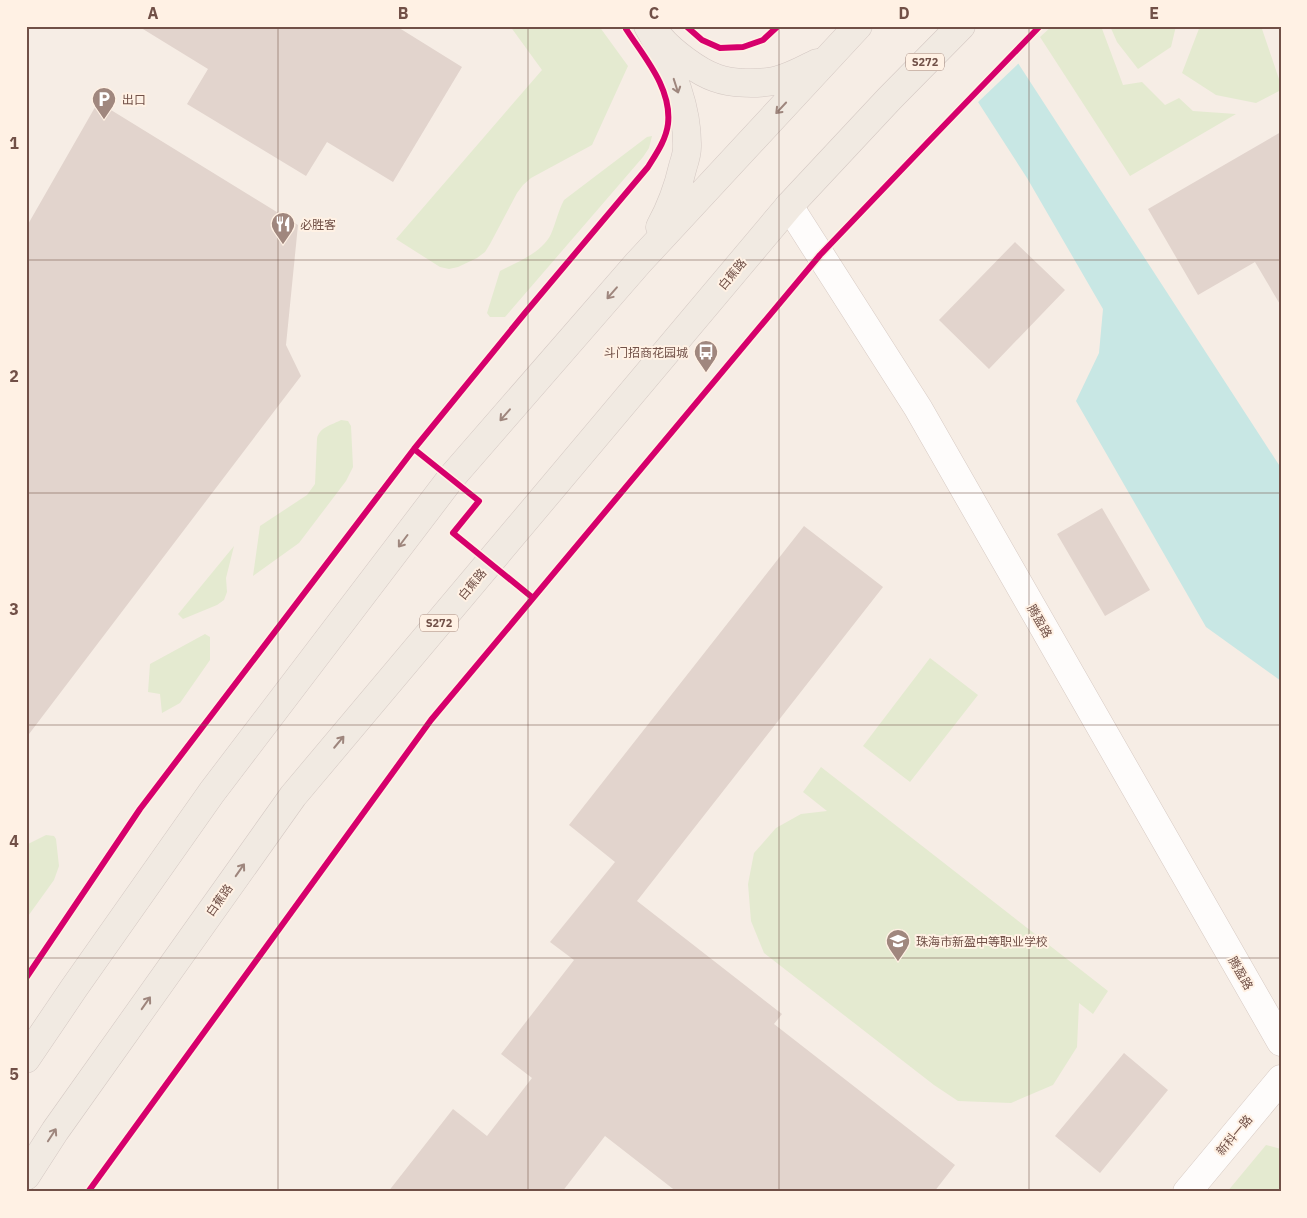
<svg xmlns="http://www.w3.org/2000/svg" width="1307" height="1218" viewBox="0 0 1307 1218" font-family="'IBM Plex Sans','Noto Sans SC',sans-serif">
  <rect width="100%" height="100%" fill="#f6ede5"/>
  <path fill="#e4ead0" d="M510 26H599L628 66 592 145 531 178 523 185 517 193 490 244 485 252 477 258 458 267 449 269 440 267 396 239 542 70Z
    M1052 26H1101L1123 85 1142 82 1165 105 1179 98 1193 111 1236 114 1130 176 1040 37Z
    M1110 26H1176L1171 47 1138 69 1117 42Z
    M1200 26H1261L1281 85V90L1256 103 1216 95 1182 73Z
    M652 136 649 148 643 157 505 317H490L487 313 500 271C517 262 542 253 551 234 556 223 558 211 564 200L647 137Z
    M341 420 348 421 351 426 353 467 346 481 299 543 253 576 260 526 307 495 315 484 317 439C319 427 332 425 341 420Z
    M234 546 226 578 227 592 224 600 217 605 183 619 178 614 179 613Z
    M205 634 210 637V660L180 703 162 713 160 694 148 692 150 664Z
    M930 658 978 695 910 782 863 746Z
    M821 767 1108 991 1093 1014 1079 1003 1077 1047 1053 1085 1011 1103 958 1101 934 1085 764 953 751 921 748 884 754 853 776 828 801 814 827 811 803 792Z
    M46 835 54 836 56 839 59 866 54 880 26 919V845Z
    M1266 1145 1281 1149V1192H1227Z"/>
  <path fill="#c8e7e4" d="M929 26H994L1281 468V681L1206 627 1076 401 1099 353 1103 309 1027 178Z"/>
  <path fill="#f6ede5" d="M926 26H997L1020 62 976 104Z"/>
  <path fill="#e2d4cd" d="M138 26H396L462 67 393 182 327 142 306 176 187 104 208 69Z
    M98 102 298 225 286 345 301 376 26 738 27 226Z
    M1281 132V306L1255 262 1198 295 1148 209Z
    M1015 242 1065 290 989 369 939 320Z
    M1102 508 1150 590 1105 616 1057 534Z
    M804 526 883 587 637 901 782 1014 774 1024 955 1165 934 1192H677L605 1136 562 1192H388L453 1109 487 1136 532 1078 501 1054 574 960 550 942 615 862 569 825Z
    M1124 1053 1168 1090 1100 1173 1055 1136Z"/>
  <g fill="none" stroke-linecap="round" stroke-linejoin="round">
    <g stroke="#d7cac3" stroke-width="29">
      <path id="minor" d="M789 206 918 408 1281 1042
        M1187 1192 1281 1079"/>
    </g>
    <g stroke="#d4c8c3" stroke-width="29">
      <path id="major" d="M648 26C669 62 688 105 687 147 687 153 685 160 683 166 678 188 671 207 660 227
        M660 38C672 52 698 72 716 78 732 84 758 84 774 81 789 78 803 70 817 63
        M26 1059 74 988 212 792 451 478 638 263 858 26
        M26 1176 55 1131 293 796 789 206 889 99 961 26"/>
    </g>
    <use href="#minor" stroke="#fefcfb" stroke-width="28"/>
    <use href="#major" stroke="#f1eae2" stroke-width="28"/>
    <g stroke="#fff1e4" stroke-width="9">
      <path id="cycleway" d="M686 26 702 40 720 48 743 47 763 40 778 26
        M414 449 479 501 453 533 533 598
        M26 978 140 809 414 449 525 313 648 167C656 154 666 140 668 124 672 88 644 57 626 29L629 26
        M88 1192 431 720 820 255 929 141 1040 26"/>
    </g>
    <use href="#cycleway" stroke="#d6006c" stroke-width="6"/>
  </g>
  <defs><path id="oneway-shaft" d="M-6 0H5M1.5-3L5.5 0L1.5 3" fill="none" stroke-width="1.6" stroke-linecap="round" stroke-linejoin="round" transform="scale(1.25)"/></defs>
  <g stroke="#9e867d">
    <use href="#oneway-shaft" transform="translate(676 86) rotate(72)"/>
    <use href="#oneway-shaft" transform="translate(781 108) rotate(133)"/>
    <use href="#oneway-shaft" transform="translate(612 293) rotate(131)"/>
    <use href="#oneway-shaft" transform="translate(505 415) rotate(131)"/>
    <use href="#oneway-shaft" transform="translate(403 541) rotate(127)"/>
    <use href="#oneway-shaft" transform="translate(339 742) rotate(-50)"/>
    <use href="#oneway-shaft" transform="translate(240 870) rotate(-55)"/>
    <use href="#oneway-shaft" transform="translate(146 1003) rotate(-55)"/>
    <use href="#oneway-shaft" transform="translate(52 1135) rotate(-57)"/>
  </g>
  <path fill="none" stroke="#715047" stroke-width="1" stroke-opacity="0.55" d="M278 26V1192M528 26V1192M779 26V1192M1029 26V1192M26 260H1281M26 493H1281M26 725H1281M26 958H1281"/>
  <defs>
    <g id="parking-pin" transform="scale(1.25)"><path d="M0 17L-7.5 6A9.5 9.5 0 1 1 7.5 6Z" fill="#a0877e" stroke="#fff1e4"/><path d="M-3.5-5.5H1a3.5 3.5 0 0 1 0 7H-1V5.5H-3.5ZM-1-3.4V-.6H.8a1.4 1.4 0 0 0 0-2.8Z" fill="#fff"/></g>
    <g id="restaurant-pin" transform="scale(1.25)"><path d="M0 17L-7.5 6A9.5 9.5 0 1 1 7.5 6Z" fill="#a0877e" stroke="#fff1e4"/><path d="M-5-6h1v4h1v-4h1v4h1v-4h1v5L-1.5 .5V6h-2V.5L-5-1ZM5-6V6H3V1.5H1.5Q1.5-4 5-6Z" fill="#fff"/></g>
    <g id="bus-pin" transform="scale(1.25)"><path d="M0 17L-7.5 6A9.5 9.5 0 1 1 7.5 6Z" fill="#a0877e" stroke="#fff1e4"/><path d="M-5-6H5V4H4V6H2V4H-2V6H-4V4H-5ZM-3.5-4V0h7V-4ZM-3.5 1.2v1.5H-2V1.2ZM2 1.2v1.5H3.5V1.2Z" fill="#fff"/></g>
    <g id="school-pin" transform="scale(1.25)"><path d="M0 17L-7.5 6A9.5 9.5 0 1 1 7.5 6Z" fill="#a0877e" stroke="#fff1e4"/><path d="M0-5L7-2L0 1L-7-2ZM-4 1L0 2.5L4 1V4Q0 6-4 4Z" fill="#fff"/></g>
  </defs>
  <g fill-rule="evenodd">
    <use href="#parking-pin" x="104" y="99"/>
    <use href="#restaurant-pin" x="283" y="224"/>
    <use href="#bus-pin" x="706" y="352"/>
    <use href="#school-pin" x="898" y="941"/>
  </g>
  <g text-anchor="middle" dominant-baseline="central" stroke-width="4" stroke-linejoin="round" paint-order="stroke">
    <g fill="#fff1e4" stroke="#9c8076" stroke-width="1">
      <rect x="906" y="53.5" width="38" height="17" rx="4"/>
      <rect x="420" y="614.5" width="38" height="17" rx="4"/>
    </g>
    <g font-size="11" font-weight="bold" fill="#715047">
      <text x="925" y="62">S272</text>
      <text x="439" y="623">S272</text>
    </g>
    <g font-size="12" fill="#715047" stroke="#fff1e4" text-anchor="start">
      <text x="122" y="99">出口</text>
      <text x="300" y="224">必胜客</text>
      <text x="688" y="352" text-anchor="end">斗门招商花园城</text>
      <text x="916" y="941">珠海市新盈中等职业学校</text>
    </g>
    <g font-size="12" fill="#715047" stroke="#fff1e4">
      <text transform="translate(732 274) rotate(-50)">白蕉路</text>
      <text transform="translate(472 584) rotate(-50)">白蕉路</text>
      <text transform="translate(1040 621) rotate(60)">腾盈路</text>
      <text transform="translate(219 900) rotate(-55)">白蕉路</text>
      <text transform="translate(1241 973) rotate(60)">腾盈路</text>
      <text transform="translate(1234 1135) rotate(-50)">新科一路</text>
    </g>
  </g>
  <rect width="1307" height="1218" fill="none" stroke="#fff1e4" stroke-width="55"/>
  <rect x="28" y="28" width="1252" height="1162" fill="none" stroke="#715047" stroke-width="2"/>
  <g font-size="16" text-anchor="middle" font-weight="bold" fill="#715047">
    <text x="153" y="19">A</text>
    <text x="403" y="19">B</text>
    <text x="654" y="19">C</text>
    <text x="904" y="19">D</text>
    <text x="1154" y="19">E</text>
    <text x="14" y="149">1</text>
    <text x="14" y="382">2</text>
    <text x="14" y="615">3</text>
    <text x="14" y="847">4</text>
    <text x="14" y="1080">5</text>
  </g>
</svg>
